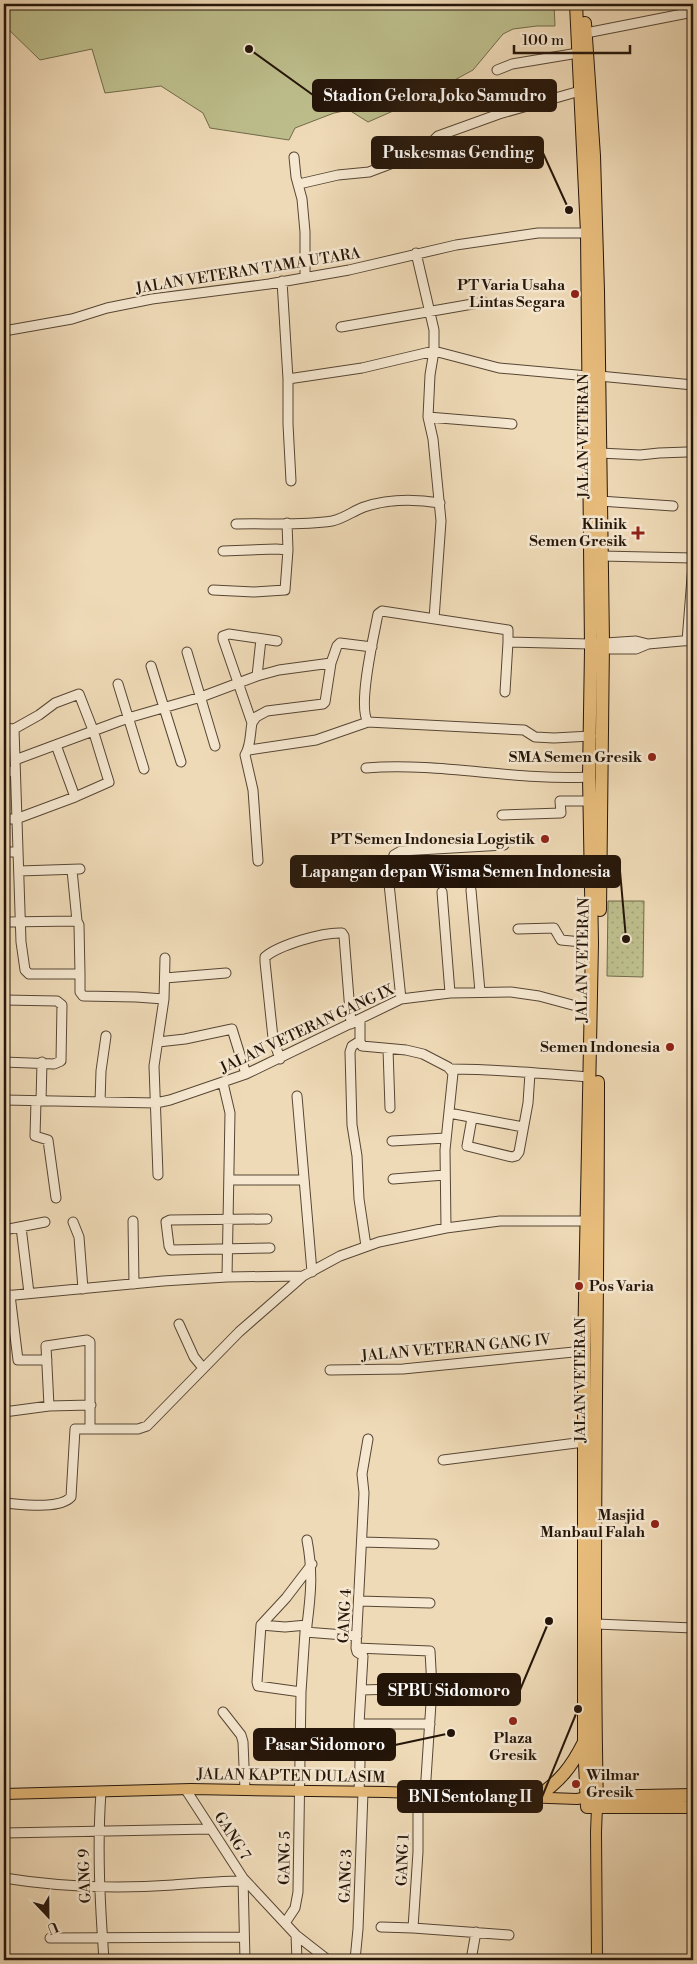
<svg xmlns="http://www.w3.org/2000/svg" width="697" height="1964" viewBox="0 0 697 1964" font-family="'Libre Bodoni',serif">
  <defs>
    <pattern id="park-dots" width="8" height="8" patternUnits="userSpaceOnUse" patternTransform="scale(1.25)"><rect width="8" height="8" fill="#bdbe8c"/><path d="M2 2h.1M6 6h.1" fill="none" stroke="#a2a277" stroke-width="1.8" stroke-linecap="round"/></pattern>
  </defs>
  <rect width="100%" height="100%" fill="#efdab7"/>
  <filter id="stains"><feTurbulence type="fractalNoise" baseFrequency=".004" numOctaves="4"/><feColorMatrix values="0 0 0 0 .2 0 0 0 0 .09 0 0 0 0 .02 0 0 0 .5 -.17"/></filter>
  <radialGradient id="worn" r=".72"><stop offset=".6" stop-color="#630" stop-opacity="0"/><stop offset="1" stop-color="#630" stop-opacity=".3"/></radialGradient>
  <path fill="url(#park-dots)" stroke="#706a4a" d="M608 901H644L643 977 607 976Z"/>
  <path fill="#bdbe8c" stroke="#706a4a" d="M4 4H554L555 26H537L513 29 503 34 473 70 416 101 368 122 349 110 334 113 295 128 289 140 210 128 203 113 161 86 105 93 92 49 40 60 4 25Z"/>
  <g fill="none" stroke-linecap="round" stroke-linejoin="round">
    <g stroke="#574634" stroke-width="11">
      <path id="minor" d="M586 33 693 12
        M497 70 512 64 578 53
        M294 157 296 177 302 199 305 232V277
        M299 184 338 175 369 172 422 152 438 136 499 114 580 91
        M416 253 434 330V351L430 375 428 417 433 439 441 521 434 619
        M282 281 288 379V424L291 481
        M341 327 484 302
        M4 331 72 319 107 308 152 299 269 284 349 270 456 245 538 233H587
        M599 376 693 385
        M288 379 362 368 434 351 499 368 588 376
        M428 417 512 424
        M600 453 640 455 659 453 687 452
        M600 501 673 506
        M236 524C267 523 300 526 332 521 343 519 353 511 364 507 388 499 415 499 440 503
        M223 551 276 549 288 550
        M601 556 693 558
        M213 590 254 592 285 590 288 550 287 523
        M687 641 693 565
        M597 649H636L648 644
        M187 652 215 746
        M151 666 181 762
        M257 676 261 639
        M118 684 144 769
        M505 692 508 642
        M252 723 256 717 267 711 323 704 325 702 331 663
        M4 728 14 729 21 942 25 970 29 974H80V992L83 996 136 997 164 999 154 1066 158 1175
        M14 729 39 715 55 703 79 694 93 730 109 782 75 797
        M591 736 554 738 535 737 524 730 505 729 368 722C357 707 374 635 378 614L382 611 508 630V642L590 644 636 641 648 644 693 640
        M249 750 316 740 368 722
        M15 760 128 718 201 697 257 676 279 670 331 663 337 646 340 643 372 647
        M366 768C441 762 515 781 589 777
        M4 771 15 772
        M502 815 561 813 560 801H590
        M4 819H16L75 797 56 745
        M4 852H18
        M258 861 253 790 245 755C251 746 250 733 252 723L223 639V636L229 634 277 641
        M72 870 77 921
        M19 871 80 869
        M471 890 480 992
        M442 892 450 993
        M4 922 77 921 79 925 80 974
        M518 929 554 928 561 940 592 943
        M165 978 226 973
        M164 999 165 958
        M401 999 388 874 394 855 401 851 504 845
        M4 1000 57 1001 62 1005 61 1061 54 1064 4 1062
        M360 1019V1041L362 1046 406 1050 423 1054 448 1067 453 1073 445 1150 446 1228
        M360 1041 352 1046 350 1052 352 1125 357 1156 359 1199 366 1246
        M158 1042 185 1039 232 1029 246 1074
        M388 1049 390 1108
        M280 1059 273 1038 265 962V957C279 945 323 932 342 933L344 936 351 1024
        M452 1069C498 1069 544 1074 590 1077
        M223 1083 230 1113 227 1277
        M297 1096 312 1272
        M4 1100 156 1103 170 1100 246 1074 401 999 450 993 511 992 539 996 591 1010
        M36 1101 35 1136 48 1140 56 1198
        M41 1101 42 1062
        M100 1102 101 1071 106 1036
        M449 1113 523 1127
        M472 1118 467 1146 512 1157 516 1156 519 1152 528 1103 530 1073
        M392 1141 446 1138
        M393 1179 445 1175
        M229 1180H304
        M267 1219 170 1220 166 1222 169 1246 171 1250 270 1248
        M133 1221 134 1284
        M73 1222 79 1237 83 1289
        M21 1227 29 1293
        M4 1230 45 1222
        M10 1295 18 1360H47
        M4 1296 163 1281 227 1277 303 1276
        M179 1324 194 1357 203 1368
        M330 1370 403 1369 584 1351
        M49 1406 46 1346 87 1340 90 1342V1429
        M4 1412 49 1406 91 1405
        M443 1460 584 1442
        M4 1503C20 1504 59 1510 71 1497L75 1429H138L147 1426 239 1332 303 1276 340 1256 379 1242 446 1228 500 1221H587
        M362 1542 434 1544
        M359 1601 430 1603
        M596 1624 693 1628
        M261 1625 285 1627 307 1625C311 1593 313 1572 307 1540
        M307 1626 305 1632 357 1636
        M356 1648 430 1651 432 1688 425 1794
        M361 1690 432 1688
        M301 1692 258 1686 257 1682 261 1625 286 1598 312 1564
        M223 1712 241 1735 243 1742 245 1790
        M359 1724H430
        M186 1790 243 1878 245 1960
        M101 1792C97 1848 100 1904 104 1960
        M359 1792 360 1763 359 1724 363 1656 357 1652 356 1648 364 1493 362 1474 368 1439
        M4 1833 211 1829
        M4 1878C59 1887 117 1889 173 1885 197 1883 219 1881 243 1881
        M243 1878 296 1935 328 1960
        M285 1923 295 1908 298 1892 301 1692 305 1632
        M381 1927 413 1928 509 1935
        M413 1928 418 1852V1794
        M296 1935 297 1960
        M50 1938 244 1937
        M597 1959 628 1960
        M147 1960 245 1959
        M355 1960 358 1929 363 1792
        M471 1960 476 1932"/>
    </g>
    <g stroke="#241509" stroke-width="12">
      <path id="major" d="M4 1794 191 1789 245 1790 386 1792 577 1799 588 1797
        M597 1960 596 1832 597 1807"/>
    </g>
    <g stroke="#241509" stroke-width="14">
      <path id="highway" d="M576 4 587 233 591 649 589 777 592 943 584 1351V1741L587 1807H693
        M585 23 594 156 598 291 603 642 600 910
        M590 1797 693 1795
        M536 1798C560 1781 571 1768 584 1742
        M597 1807C592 1566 598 1324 598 1082"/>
    </g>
    <use href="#minor" stroke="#f5e7d0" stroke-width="9"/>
    <use href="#major" stroke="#e8bd7c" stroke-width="10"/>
    <use href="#highway" stroke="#e8bd7c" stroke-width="12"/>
  </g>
  <g fill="#8f2418" stroke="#f5e7d0" stroke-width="2">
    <circle cx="575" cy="294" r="5"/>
    <path d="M635.5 525.5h5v5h5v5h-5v5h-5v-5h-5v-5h5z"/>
    <circle cx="652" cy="757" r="5"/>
    <circle cx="545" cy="839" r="5"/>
    <circle cx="670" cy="1047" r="5"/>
    <circle cx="579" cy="1286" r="5"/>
    <circle cx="655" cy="1524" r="5"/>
    <circle cx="513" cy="1721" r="5"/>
    <circle cx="576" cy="1784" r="5"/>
  </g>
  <g text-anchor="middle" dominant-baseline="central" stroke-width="5" stroke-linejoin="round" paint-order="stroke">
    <g font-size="15" fill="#241509" stroke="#f5e7d0">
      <text transform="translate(248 271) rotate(-9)">JALAN VETERAN TAMA UTARA</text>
      <text transform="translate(583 436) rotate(-90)">JALAN VETERAN</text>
      <text transform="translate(583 960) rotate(-89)">JALAN VETERAN</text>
      <text transform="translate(307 1029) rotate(-25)">JALAN VETERAN GANG IX</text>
      <text transform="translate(456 1348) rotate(-5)">JALAN VETERAN GANG IV</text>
      <text transform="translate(580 1380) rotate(-90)">JALAN VETERAN</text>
      <text transform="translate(345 1616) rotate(-87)">GANG 4</text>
      <text transform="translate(291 1776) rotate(1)">JALAN KAPTEN DULASIM</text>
      <text transform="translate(232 1836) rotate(57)">GANG 7</text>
      <text transform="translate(285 1858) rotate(-89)">GANG 5</text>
      <text transform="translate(403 1860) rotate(-88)">GANG 1</text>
      <text transform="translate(85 1876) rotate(-92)">GANG 9</text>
      <text transform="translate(346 1876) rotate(-88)">GANG 3</text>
    </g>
    <g font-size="15" font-weight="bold" fill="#241509" stroke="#f5e7d0" text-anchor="end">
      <text x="565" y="285">PT Varia Usaha<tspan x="565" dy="17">Lintas Segara</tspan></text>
      <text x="627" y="524">Klinik<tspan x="627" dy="17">Semen Gresik</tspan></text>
      <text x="642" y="757">SMA Semen Gresik</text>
      <text x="535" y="839">PT Semen Indonesia Logistik</text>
      <text x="660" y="1047">Semen Indonesia</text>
      <text x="589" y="1286" text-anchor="start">Pos Varia</text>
      <text x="645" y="1515">Masjid<tspan x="645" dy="17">Manbaul Falah</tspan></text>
      <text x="513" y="1738" text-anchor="middle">Plaza<tspan x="513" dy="17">Gresik</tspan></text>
      <text x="586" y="1775" text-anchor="start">Wilmar<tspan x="586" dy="17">Gresik</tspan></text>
    </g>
  </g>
  <path fill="none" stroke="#241509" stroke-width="2" d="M249 49L313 95M569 210L543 153M626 939L620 871M549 1621L520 1690M451 1733L395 1745M578 1709L542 1797"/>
  <g fill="#241509" stroke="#f5e7d0" stroke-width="2">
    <circle cx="249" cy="49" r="5"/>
    <circle cx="569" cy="210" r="5"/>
    <circle cx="626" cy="939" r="5"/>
    <circle cx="549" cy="1621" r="5"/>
    <circle cx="451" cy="1733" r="5"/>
    <circle cx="578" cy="1709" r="5"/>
  </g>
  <g fill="#241509" stroke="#241509" stroke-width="2">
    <rect x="313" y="80" width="243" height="31" rx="5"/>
    <rect x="372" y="137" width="171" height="31" rx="5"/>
    <rect x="291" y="856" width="329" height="31" rx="5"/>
    <rect x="378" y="1674" width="142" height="31" rx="5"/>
    <rect x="254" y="1729" width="141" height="31" rx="5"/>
    <rect x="398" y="1781" width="144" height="31" rx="5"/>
  </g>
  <g font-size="16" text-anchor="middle" font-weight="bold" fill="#fff">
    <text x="435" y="101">Stadion Gelora Joko Samudro</text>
    <text x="458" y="158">Puskesmas Gending</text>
    <text x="456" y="877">Lapangan depan Wisma Semen Indonesia</text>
    <text x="449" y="1696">SPBU Sidomoro</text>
    <text x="325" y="1750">Pasar Sidomoro</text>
    <text x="470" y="1802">BNI Sentolang II</text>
  </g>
  <rect width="697" height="1964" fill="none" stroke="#efdab7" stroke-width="20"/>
  <rect x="5" y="5" width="687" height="1954" fill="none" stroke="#241509" stroke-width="2.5"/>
  <rect x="10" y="10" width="677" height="1944" fill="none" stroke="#241509"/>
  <g transform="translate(48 1916) rotate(158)" stroke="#f5e7d0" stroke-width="4" paint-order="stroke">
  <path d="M0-4L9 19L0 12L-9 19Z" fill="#241509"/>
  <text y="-8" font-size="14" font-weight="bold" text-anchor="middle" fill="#241509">U</text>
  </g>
  <path d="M514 45v8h116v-8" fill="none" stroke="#241509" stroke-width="2.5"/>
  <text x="522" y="45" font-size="15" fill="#241509" stroke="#f5e7d0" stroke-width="4" paint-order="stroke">100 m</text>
  <rect width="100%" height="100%" filter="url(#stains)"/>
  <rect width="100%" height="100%" fill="url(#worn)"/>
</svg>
